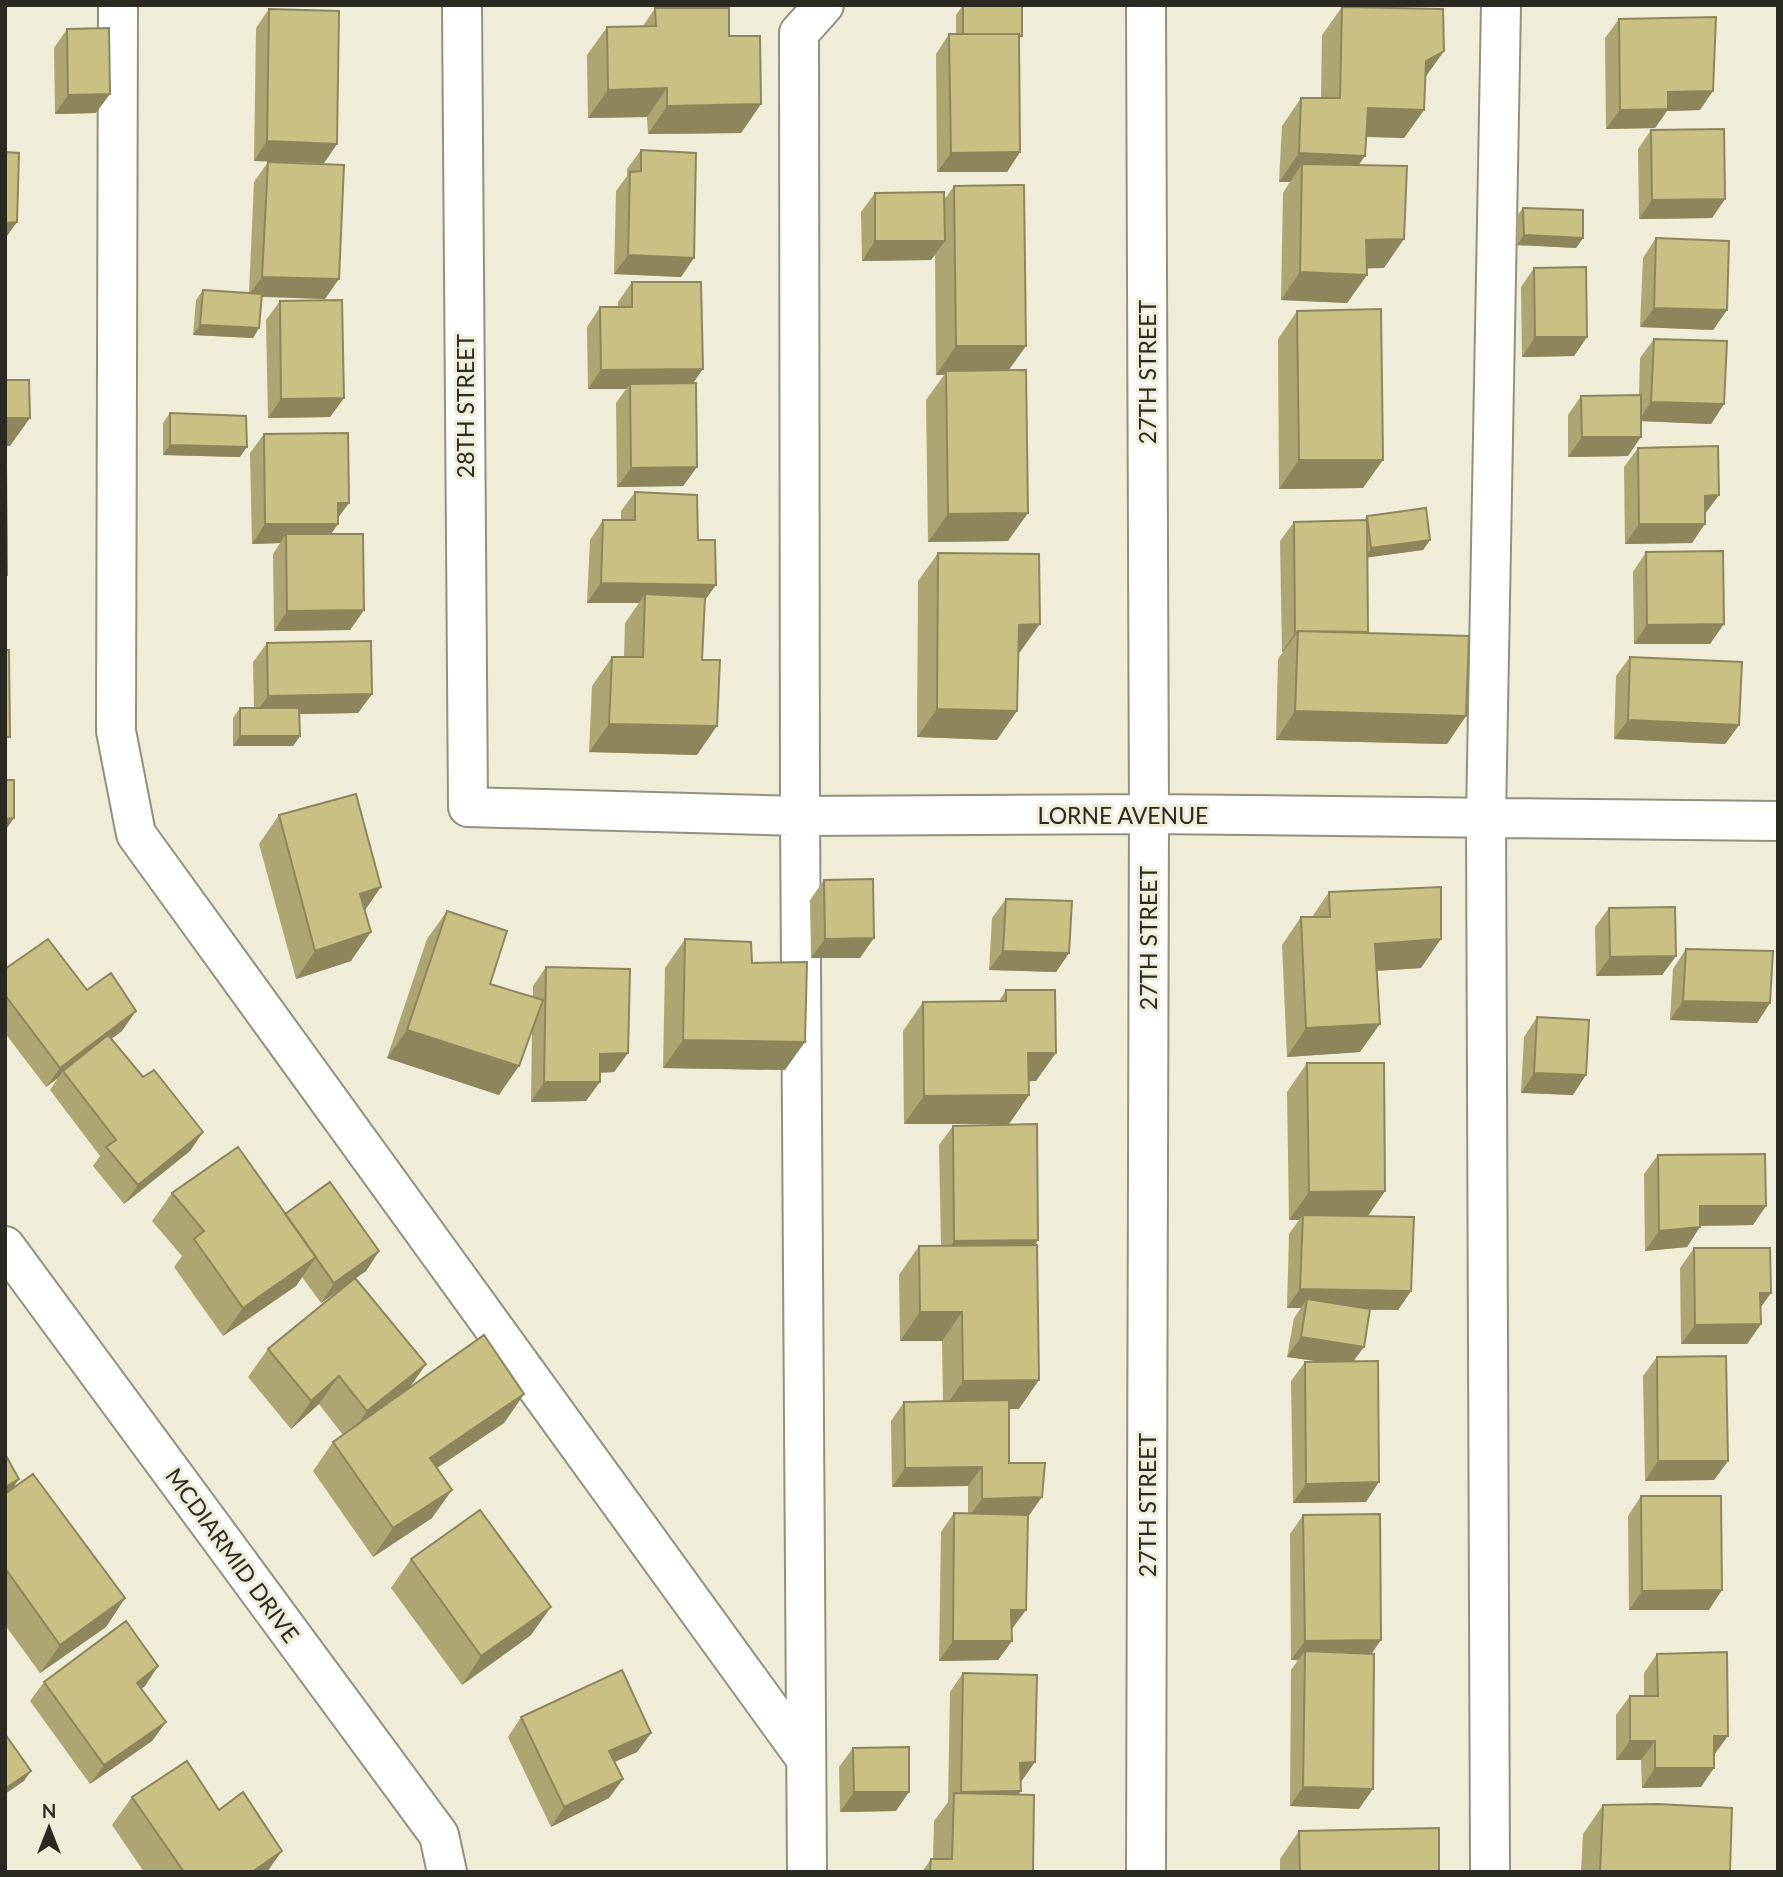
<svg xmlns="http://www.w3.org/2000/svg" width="1783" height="1877" viewBox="0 0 1783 1877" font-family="Lato,sans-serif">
  <rect width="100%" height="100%" fill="#efecd8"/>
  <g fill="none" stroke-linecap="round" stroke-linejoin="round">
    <g stroke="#93917e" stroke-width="42">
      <path id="minor" d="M118 5 116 731 136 834 806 1759
        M462 5 468 807 800 816 1149 814 1778 821
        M1146 5 1149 814 1146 1872
        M5 1246 439 1835 447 1872
        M807 1872 800 816 799 33 824 5
        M1490 1872 1486 817 1501 5"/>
    </g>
    <use href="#minor" stroke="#fff" stroke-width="38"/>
  </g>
  <path fill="#ada572" d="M963 5 1019 41 1020 152 1007 172H937L936 54 949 34H956V15Z
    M1342 7 1444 51 1425 77 1424 110 1404 138 1366 137 1359 165 1384 268H1367V275L1347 303 1281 300 1283 193 1290 182H1279L1282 126 1301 98H1321L1322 35Z
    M655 8 729 36 761 104 741 133 648 134 647 117 588 118 587 55 607 27 643 26Z
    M269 9 337 144 324 163 254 161 256 28Z
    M1619 19 1700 110 1667 111 1655 128 1606 129 1605 38Z
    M67 29 96 113 55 114 54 48Z
    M1651 130 1725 199 1712 218 1639 219 1638 149Z
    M641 150 681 277 614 274 616 191 627 176V169Z
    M268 162 325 299 262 297 259 328 253 338 193 335 196 300 203 290 249 293 254 182Z
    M954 186 1009 370 1008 541 928 542 926 400 944 375H936L935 255 931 260 862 261 861 212 875 193 944 200Z
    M1523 208 1583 238 1576 248 1517 245 1516 217Z
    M1656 238 1727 310 1713 330 1640 327 1643 258Z
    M1534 268 1587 337 1574 356 1522 357 1521 287Z
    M632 282 693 383 697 467 683 486 617 487 616 403 626 389H588L587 327 600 307H618V302Z
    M280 301 344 398 330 417 268 418 266 320Z
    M1297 311 1363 488 1279 489 1278 339Z
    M1654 339 1724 404 1711 424 1641 421 1628 456 1568 457V415L1581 396 1639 395 1640 358Z
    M170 413 240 457 163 455V423Z
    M264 434 338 518 331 534 364 610 350 630 274 631 273 554 280 543 252 544 250 453Z
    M1638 448 1705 514 1692 543 1625 544 1624 467Z
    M635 492 698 540 716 585 705 600 697 755 589 752 592 686 612 657H624L625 623 639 603H587L590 540 603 520H621V511Z
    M1367 516 1430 540 1423 550 1367 557 1368 633 1466 716 1447 744 1276 740 1278 659 1283 652H1282L1280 541 1294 522 1364 520Z
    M1646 552 1710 644H1634L1633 572Z
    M938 553 1020 652H1018L997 740 917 737 918 581Z
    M267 643 372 694 358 713 299 714 300 736 293 746H233V718L240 708H254L253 662Z
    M1630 657 1739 725 1725 744 1614 739 1616 676Z
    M279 815 365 911 351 961 296 979 259 844Z
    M824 880 860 958H811L810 900Z
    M1329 892 1421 968 1377 971 1360 1052 1287 1057 1282 945 1301 917H1312Z
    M1006 899 1069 953 1056 972 989 970 992 918Z
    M1609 908 1676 956 1662 975 1596 976 1595 927Z
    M447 911 490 984 533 997V986L546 967 628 1053 614 1072 600 1073 586 1101 531 1102 532 1031 499 1095 387 1058 427 939Z
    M685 939 785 1070 663 1068 665 968Z
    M1686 949 1770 1003 1757 1023 1670 1020 1673 969Z
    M5 969 87 990 122 1031 111 1039 143 1077 203 1132 190 1151 124 1204 93 1166 100 1156 50 1090 58 1078 46 1087 5 1033Z
    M1006 990 1036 1081H1029V1095L1009 1124H904L903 1031 923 1002 999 1001Z
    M1537 1017 1573 1095 1521 1093 1524 1037Z
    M1307 1063 1385 1191 1368 1216 1411 1291 1398 1310H1370L1354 1361 1366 1502 1293 1503 1291 1381 1305 1362 1318 1361 1287 1357 1294 1318 1301 1308H1287L1289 1234 1299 1220H1289L1287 1092Z
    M953 1126 1038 1240 1035 1245 1019 1409H1009V1463L1028 1517 1012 1629V1641L998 1660 939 1661 941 1532 954 1513H968V1486L892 1487 891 1421 904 1402 943 1401 942 1341H900L899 1275 919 1246H941L939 1145Z
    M1658 1155 1753 1225 1700 1226 1687 1247 1645 1251 1644 1174Z
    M172 1193 285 1214 379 1251 366 1271 355 1278 426 1364 408 1389 524 1394 504 1423 437 1468 432 1518 373 1557 313 1471 333 1442 343 1435 319 1404 291 1429 248 1377 268 1349 349 1283 321 1303 302 1277 296 1286 223 1336 174 1267 182 1256 152 1221Z
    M1694 1248 1771 1293 1761 1307V1324L1747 1344H1681L1680 1268Z
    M1657 1357 1728 1461 1714 1480 1645 1481 1643 1376Z
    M5 1454 13 1489 125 1598 106 1627 40 1673 5 1625Z
    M1641 1496 1709 1610H1629L1628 1516Z
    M1303 1515 1372 1654 1359 1809 1290 1806 1291 1670 1298 1660H1291L1290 1534Z
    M411 1559 531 1635 462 1685 391 1588Z
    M1657 1654 1714 1755 1701 1787 1642 1788 1641 1760H1616V1715L1630 1696H1644V1673Z
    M158 1666 145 1686 141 1688 166 1722 152 1741 90 1784 30 1701 44 1682Z
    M963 1673 1021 1782V1791L1018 1795 1033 1872H922L931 1859H933L934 1821 948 1802 950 1692Z
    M521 1717 651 1733 637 1752 615 1762 623 1779 609 1798 551 1827 508 1737Z
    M853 1748 896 1811 840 1812 839 1767Z
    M132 1797 219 1810 267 1872H144L112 1825Z
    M1603 1805 1730 1872H1581L1583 1834Z
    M1299 1831 1439 1872H1280V1859Z"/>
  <path fill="#8d865c" d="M1444 51 1424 79 1426 61Z
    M667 88 647 117 588 118 608 90Z
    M1713 91 1700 110 1667 111 1655 128 1606 129 1620 110 1668 92Z
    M110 94 96 113 55 114 68 95Z
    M761 104 741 133 648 134 667 106Z
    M1368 108 1424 110 1404 138 1348 136Z
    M267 141 337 144 324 163 254 161Z
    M1020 152 1007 172H937L951 153Z
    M1299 153 1365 156 1345 185 1302 164 1290 182H1279Z
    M1725 199 1712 218 1639 219 1652 200Z
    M17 222 5 239V223Z
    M1524 235 1583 238 1576 248 1517 245Z
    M1404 239 1384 268 1346 269 1366 240Z
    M875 241H945L931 260 862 261Z
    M628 255 694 258 681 277 614 274Z
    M1300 272 1367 275 1347 303 1281 300Z
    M262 277 339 279 325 299 248 296Z
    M1654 308 1727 310 1713 330 1640 327Z
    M200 325 259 328 253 338 193 335Z
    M1535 337H1587L1574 356 1522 357Z
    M956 346H1026L1006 374 946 371 944 375H936Z
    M703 369 689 389 630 384 626 389H588L601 370Z
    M344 398 330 417 268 418 281 399Z
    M1651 402 1724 404 1711 424 1638 421Z
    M5 418H30L10 446H5Z
    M1582 437H1641L1628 456 1568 457Z
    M170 445 247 447 240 457 163 455Z
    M1299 460H1383L1363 488 1279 489Z
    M697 467 683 486 617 487 631 468Z
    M1719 495 1705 514V496Z
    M338 503H349L335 522Z
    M1028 513 1008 541 928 542 948 514Z
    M265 524H338L325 543 286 534 280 543 252 544Z
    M1639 524H1705L1692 543 1625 544Z
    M1430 540 1423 550 1364 558 1371 548Z
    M601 583 716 585 702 604 645 594 639 603H587Z
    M364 610 350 630 274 631 287 611Z
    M1040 624 1020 652 999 653 1019 625Z
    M1724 624 1710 644H1634L1647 625Z
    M1295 633H1297L1283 652H1282Z
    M372 694 358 713 254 715 268 696Z
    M937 709 1017 711 997 740 917 737Z
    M1295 711 1466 716 1447 744 1276 740Z
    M1628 720 1739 725 1725 744 1614 739Z
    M609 724 717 726 697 755 589 752Z
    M240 736H300L293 746H233Z
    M14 818 5 831V819Z
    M381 887 361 916 360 894Z
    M371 932 351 961 296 979 315 951Z
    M874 938 860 958H811L825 939Z
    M1441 939 1421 968 1355 972 1375 944Z
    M1003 951 1069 953 1056 972 989 970Z
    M1676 956 1662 975 1596 976 1610 957Z
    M1683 1001 1770 1003 1757 1023 1670 1020Z
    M136 1011 122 1031 65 1073 63 1071 58 1078 46 1087 60 1068Z
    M1380 1024 1360 1052 1287 1057 1306 1028Z
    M407 1030 519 1066 499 1095 387 1058Z
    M683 1040 805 1042 785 1070 663 1068Z
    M628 1053 614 1072 586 1073 600 1054Z
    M1028 1053H1056L1036 1081 1008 1082Z
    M1534 1073 1586 1075 1573 1095 1521 1093Z
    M544 1082H600L586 1101 531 1102Z
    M1029 1095 1009 1124H904L924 1096Z
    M203 1132 190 1151 124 1204 138 1185Z
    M1385 1191 1365 1220 1303 1215 1299 1220H1289L1309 1192Z
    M1700 1206H1766L1753 1225 1686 1226Z
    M1700 1227 1687 1247 1645 1251 1659 1231Z
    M1038 1240 1024 1259 941 1260 954 1241Z
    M379 1251 366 1271 321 1303 334 1283Z
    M316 1257 296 1286 223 1336 243 1308Z
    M1300 1289 1411 1291 1398 1310 1306 1308 1307 1299 1301 1308H1287Z
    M1760 1293H1771L1757 1312Z
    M920 1312H962L942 1341H900Z
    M1761 1324 1747 1344H1681L1695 1325Z
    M1301 1337 1364 1347 1350 1366 1287 1357Z
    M426 1364 406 1393 347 1439 367 1411Z
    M339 1376 319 1404 291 1429 311 1401Z
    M1039 1380 1019 1409 943 1410 963 1381Z
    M524 1394 504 1423 410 1486 430 1458Z
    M1658 1461H1728L1714 1480 1645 1481Z
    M982 1467 968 1486 892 1487 905 1468Z
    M19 1479 6 1499H5V1487Z
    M1379 1482 1366 1502 1293 1503 1306 1484Z
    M452 1490 432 1518 373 1557 393 1528Z
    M1042 1497 1028 1517 968 1518 982 1499Z
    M1722 1590 1709 1610H1629L1642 1591Z
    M125 1598 106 1627 40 1673 60 1645Z
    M551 1607 531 1635 462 1685 481 1656Z
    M1011 1610H1026L1012 1629Z
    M1381 1640 1368 1659 1305 1651 1298 1660H1291L1305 1641Z
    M953 1641H1012L998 1660 939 1661Z
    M158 1666 145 1686 124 1703 137 1683Z
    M166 1722 152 1741 90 1784 104 1765Z
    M651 1733 637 1752 595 1770 609 1751Z
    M1714 1736H1728L1714 1755Z
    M1630 1741H1655L1641 1760H1616Z
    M1035 1762 1021 1782 1020 1763Z
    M1655 1768H1714L1701 1787 1642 1788Z
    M31 1771 24 1781 5 1794V1789Z
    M623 1779 609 1798 551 1827 564 1807Z
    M1303 1787 1373 1789 1359 1809 1290 1806Z
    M1021 1791 1007 1810 954 1803 961 1792Z
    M854 1792H909L896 1811 840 1812Z
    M282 1851 267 1872H252Z"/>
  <path fill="#c9c084" stroke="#8d865c" stroke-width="2" d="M963 5H1022V36H1019V34H963Z
    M1342 7 1443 9 1444 51 1426 61 1424 110 1368 108 1365 156 1299 153 1301 98H1340Z
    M655 8H729V36H760L761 104 667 106V88L608 90 607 27 656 26Z
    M269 9 339 11 337 144 267 141Z
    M1716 17 1713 91 1668 92V109L1620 110 1619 19Z
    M109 28 110 94 68 95 67 29Z
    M949 34H1019L1020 152 951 153Z
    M1724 129 1725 199 1652 200 1651 130Z
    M641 150 696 153 694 258 628 255 630 172 641 171Z
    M5 152 19 153 17 222 5 223Z
    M268 162 344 165 339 279 262 277Z
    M1302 164 1407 166 1404 239 1366 240 1367 275 1300 272Z
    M1024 185 1026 346H956L954 186Z
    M944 192 945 241H875V193Z
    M1523 208 1583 210V238L1524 235Z
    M1656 238 1729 241 1727 310 1654 308Z
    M1586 267 1587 337H1535L1534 268Z
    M632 282H701L703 369 601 370 600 307H632Z
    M203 290 262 294 259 328 200 325Z
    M342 300 344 398 281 399 280 301Z
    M1381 309 1383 460H1299L1297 311Z
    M1654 339 1727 341 1724 404 1651 402Z
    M1026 370 1028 513 948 514 946 371Z
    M5 380H29L30 418H5Z
    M696 383 697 467 631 468 630 384Z
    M1641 395V437H1582L1581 396Z
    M170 413 246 416 247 447 170 445Z
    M348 433 349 503H338V524H265L264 434Z
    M1718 446 1719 495 1705 496V524H1639L1638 448Z
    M5 463H6L7 575H5Z
    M635 492 697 495 698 540H715L716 585 601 583 603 520H635Z
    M1426 508 1430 540 1371 548 1367 516Z
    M1367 520 1368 632 1298 631 1295 633 1294 522Z
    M286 534H363L364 610 287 611Z
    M1723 551 1724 624 1647 625 1646 552Z
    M938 553 1039 554 1040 624 1019 625 1017 711 937 709Z
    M645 594 705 597 702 660H720L717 726 609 724 612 657H643Z
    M1298 631 1469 636 1466 716 1295 711Z
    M371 641 372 694 268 696 267 643Z
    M5 650H9L10 737H5Z
    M1630 657 1742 662 1739 725 1628 720Z
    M240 708H299L300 736H240Z
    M5 780H14V818L5 819Z
    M356 794 381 887 360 894 371 932 315 951 279 815Z
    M873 879 874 938 825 939 824 880Z
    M1441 887V939L1375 944 1380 1024 1306 1028 1301 917H1330L1329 892Z
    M1006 899 1072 901 1069 953 1003 951Z
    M1675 907 1676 956 1610 957 1609 908Z
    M447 911 507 931 490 984 543 1000 519 1066 407 1030Z
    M48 939 87 990 111 973 136 1011 60 1068 5 995V969Z
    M685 939 751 942 752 963 807 962 805 1042 683 1040Z
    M1686 949 1773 951 1770 1003 1683 1001Z
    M546 967 630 969 628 1053 600 1054V1082H544Z
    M1006 990H1055L1056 1053H1028L1029 1095 924 1096 923 1002 1006 1001Z
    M1537 1017 1589 1020 1586 1075 1534 1073Z
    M108 1035 143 1077 154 1070 203 1132 138 1185 106 1147 116 1140 63 1071Z
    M1307 1063H1384L1385 1191 1309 1192Z
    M1037 1124 1038 1240 954 1241 953 1126Z
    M238 1147 316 1257 243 1308 194 1239 204 1231 172 1193Z
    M1765 1154 1766 1206H1700V1227L1659 1231 1658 1155Z
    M330 1182 379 1251 334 1283 285 1214Z
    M1303 1215 1414 1217 1411 1291 1300 1289Z
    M1037 1245 1039 1380 963 1381 962 1312H920L919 1246Z
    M1694 1248H1770L1771 1293H1760L1761 1324 1695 1325Z
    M355 1278 426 1364 367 1411 339 1376 311 1401 268 1349Z
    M1307 1299 1370 1309 1364 1347 1301 1337Z
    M484 1335 524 1394 430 1458 452 1490 393 1528 333 1442Z
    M1726 1356 1728 1461H1658L1657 1357Z
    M1378 1361 1379 1482 1306 1484 1305 1362Z
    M1009 1400V1463H1045L1042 1497 982 1499V1467L905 1468 904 1402Z
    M5 1454 19 1479 5 1487Z
    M33 1474 125 1598 60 1645 5 1568V1494Z
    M1641 1496H1721L1722 1590 1642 1591Z
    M480 1510 551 1607 481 1656 411 1559Z
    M954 1513 1028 1515 1026 1610H1011L1012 1641H953Z
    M1380 1514 1381 1640 1305 1641 1303 1515Z
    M126 1621 158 1666 137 1683 166 1722 104 1765 44 1682Z
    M1305 1651 1374 1654 1373 1789 1303 1787Z
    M1727 1652 1728 1736H1714V1768H1655V1741H1630V1696H1658L1657 1654Z
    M622 1670 651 1733 609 1751 623 1779 564 1807 521 1717Z
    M963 1673 1037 1675 1035 1762 1020 1763 1021 1791 961 1792Z
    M5 1734 31 1771 5 1789Z
    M909 1747V1792H854L853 1748Z
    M187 1761 219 1810 243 1792 282 1851 252 1872H184L132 1797Z
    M954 1793 1034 1795 1033 1872H930L931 1859H952Z
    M1658 1804 1732 1808 1730 1872H1600L1603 1805Z
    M1439 1828V1872H1300L1299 1831Z"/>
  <g text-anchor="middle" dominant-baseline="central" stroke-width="6" stroke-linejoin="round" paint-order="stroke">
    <g font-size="23" fill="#2b2a22" stroke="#efecd8">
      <text transform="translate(1147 372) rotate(-90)">27TH STREET</text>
      <text transform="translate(465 406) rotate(-90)">28TH STREET</text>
      <text x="1123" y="815">LORNE AVENUE</text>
      <text transform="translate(1148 938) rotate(-90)">27TH STREET</text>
      <text transform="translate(1147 1505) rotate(-90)">27TH STREET</text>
      <text transform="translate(233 1555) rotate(54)">MCDIARMID DRIVE</text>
    </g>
  </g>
  <rect width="1783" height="1877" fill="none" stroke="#2b2a22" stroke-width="14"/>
  <g transform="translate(49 1828)" stroke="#efecd8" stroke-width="5" paint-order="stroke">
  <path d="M0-5L12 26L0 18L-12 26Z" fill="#2b2a22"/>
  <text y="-10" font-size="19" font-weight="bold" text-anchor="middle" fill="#2b2a22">N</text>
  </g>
</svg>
